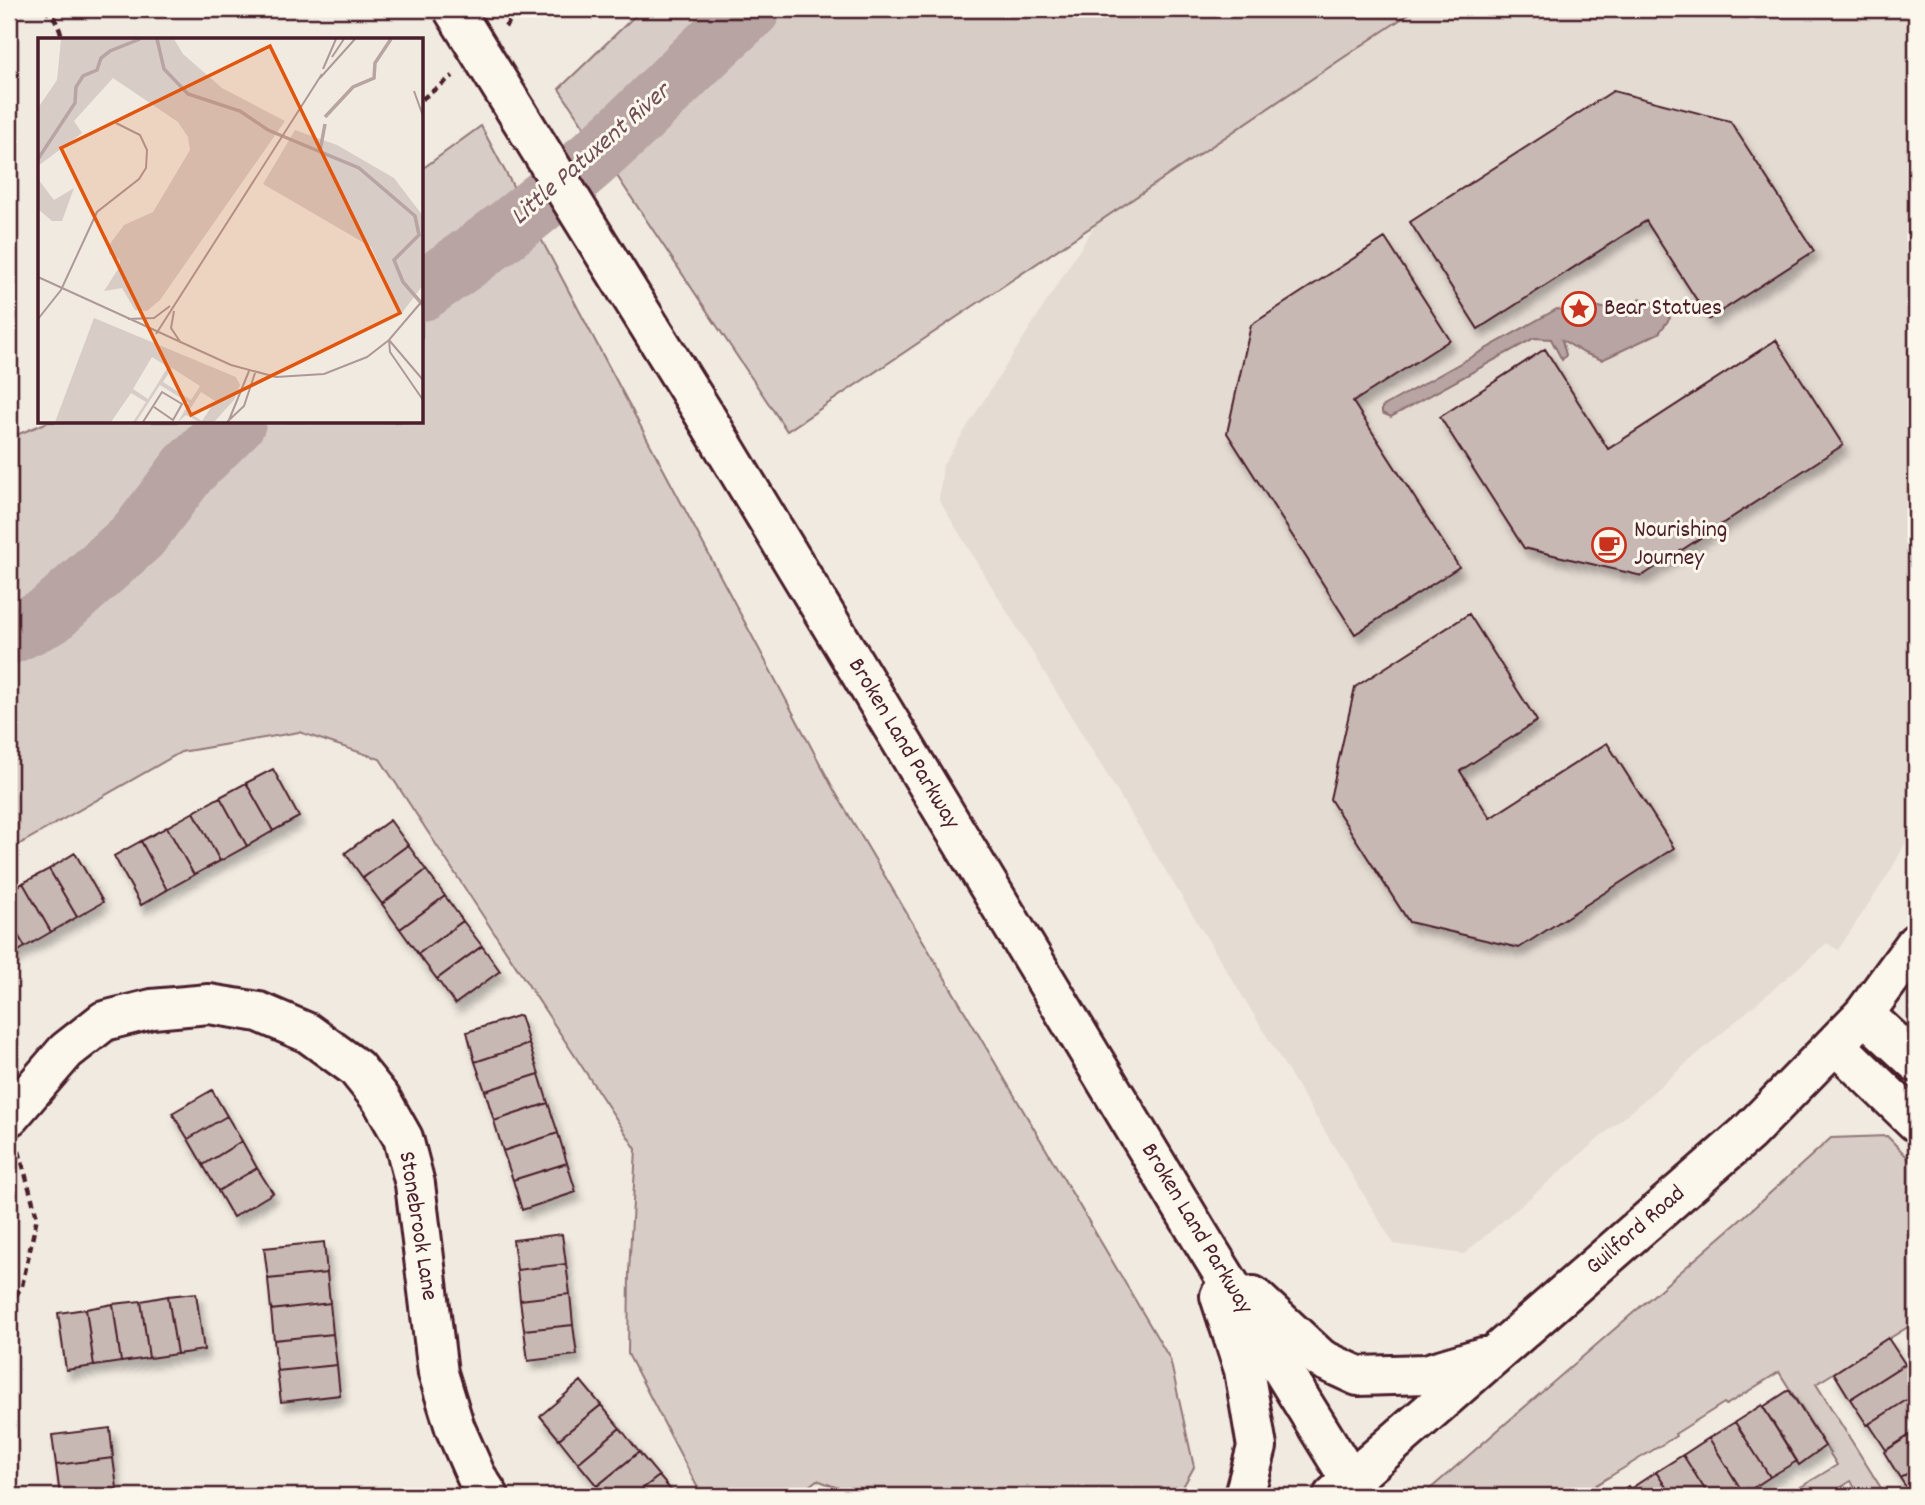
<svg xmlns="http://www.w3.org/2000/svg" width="1925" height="1505" viewBox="0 0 1925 1505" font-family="Dekko,sans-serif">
  <defs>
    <filter id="shadow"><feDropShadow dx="4.5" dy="8" stdDeviation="3.5" flood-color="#0004"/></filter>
  </defs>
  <rect width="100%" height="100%" fill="#f0eae0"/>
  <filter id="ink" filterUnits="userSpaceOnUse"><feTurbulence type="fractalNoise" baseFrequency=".0143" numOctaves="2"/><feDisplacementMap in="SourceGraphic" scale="14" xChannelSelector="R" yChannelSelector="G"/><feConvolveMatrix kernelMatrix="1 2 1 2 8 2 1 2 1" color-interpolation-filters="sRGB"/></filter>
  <g filter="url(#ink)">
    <path fill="#e4dbd2" d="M1415 9H1916V823L1891 870 1838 950 1827 943 1464 1254 1394 1244 939 500 943 465 1099 219Z"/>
    <path fill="#d8ccc6" stroke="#917678" stroke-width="2" d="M642 9H1416L787 431 559 89Z
      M481 126 834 790 1170 1359 1194 1467 1178 1496H859L817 1480 796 1496H702L628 1354 629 1272 636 1149 380 759 299 732 181 752 9 850V438L48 422H422V169Z
      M1887 1136 1916 1166V1340L1908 1327 1816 1384 1886 1496H1861L1851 1481 1827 1496H1786L1837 1465 1779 1372 1726 1405 1724 1403 1675 1434 1676 1436 1596 1485 1602 1496H1422L1738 1222 1831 1138Z"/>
    <path fill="#b8a4a2" stroke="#8c6f72" stroke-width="2" d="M1640 299 1661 305 1670 318 1659 333 1602 360 1584 353 1562 340 1566 355 1562 360 1551 339 1534 338 1391 417 1382 413V407L1557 309 1583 314 1594 306 1623 312Z"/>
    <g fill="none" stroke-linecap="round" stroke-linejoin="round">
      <path stroke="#b8a4a2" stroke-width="60" d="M422 291C491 244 558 192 619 135 664 93 705 49 751 9
        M9 635 49 616 139 535 188 470 236 422"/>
    </g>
    <path fill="#c8b8b3" stroke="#4a1f2b" stroke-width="2" filter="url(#shadow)" d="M1613 91 1730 121 1814 251 1709 319 1646 221 1478 329 1410 222Z
      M1385 238 1450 340 1353 402 1459 567 1355 634 1227 433 1251 325Z
      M1776 340 1843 445 1642 576 1524 548 1440 417 1545 349 1608 449Z
      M1469 614 1537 721 1460 771 1490 818 1607 743 1674 848 1519 948 1409 922 1330 799 1355 687Z
      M273 769 299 817 273 831 246 783Z
      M246 783 273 831 247 846 220 797Z
      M220 797 247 846 220 861 194 812Z
      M194 812 220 861 194 875 167 827Z
      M390 820 408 845 363 878 345 853Z
      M167 827 194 875 167 890 141 841Z
      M141 841 167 890 141 905 114 856Z
      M408 845 426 870 382 904 363 878Z
      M75 853 103 902 77 917 49 869Z
      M49 869 77 917 51 932 23 883Z
      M426 870 445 896 400 929 382 904Z
      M23 883 51 932 25 947 9 920V892Z
      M445 896 463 921 418 954 400 929Z
      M9 920 25 947 9 957Z
      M463 921 482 946 437 979 418 954Z
      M482 946 500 971 455 1004 437 979Z
      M520 1015 529 1044 475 1062 467 1032Z
      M529 1044 539 1074 485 1091 475 1062Z
      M539 1074 548 1103 494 1121 485 1091Z
      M212 1090 227 1116 188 1139 172 1113Z
      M548 1103 558 1133 503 1151 494 1121Z
      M227 1116 242 1141 203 1165 188 1139Z
      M558 1133 567 1163 513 1180 503 1151Z
      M242 1141 257 1168 218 1191 203 1165Z
      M567 1163 576 1192 522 1210 513 1180Z
      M257 1168 273 1193 233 1217 218 1191Z
      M562 1234 566 1264 517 1270 513 1240Z
      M324 1242 327 1273 268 1279 264 1248Z
      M566 1264 570 1294 520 1300 517 1270Z
      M327 1273 330 1303 271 1310 268 1279Z
      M196 1293 204 1350 177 1354 168 1296Z
      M570 1294 573 1325 524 1330 520 1300Z
      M168 1296 177 1354 149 1358 141 1301Z
      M141 1301 149 1358 121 1362 113 1304Z
      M330 1303 333 1334 274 1340 271 1310Z
      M113 1304 121 1362 94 1366 86 1309Z
      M86 1309 94 1366 66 1370 58 1313Z
      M573 1325 577 1355 528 1361 524 1330Z
      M333 1334 337 1365 277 1371 274 1340Z
      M1888 1338 1905 1364 1850 1399 1834 1373Z
      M1905 1364 1916 1383V1394L1867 1425 1850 1399Z
      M337 1365 340 1395 281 1402 277 1371Z
      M581 1381 601 1405 559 1439 540 1416Z
      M1789 1390 1825 1446 1799 1465 1763 1407Z
      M1916 1394V1431L1886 1450 1869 1424Z
      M601 1405 620 1428 578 1463 559 1439Z
      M1762 1405 1797 1461 1770 1477 1735 1422Z
      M1735 1422 1770 1477 1744 1494 1709 1438Z
      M110 1428 113 1458 56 1465 52 1435Z
      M620 1428 639 1452 597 1486 578 1463Z
      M1916 1431V1468L1900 1478 1884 1452Z
      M1709 1438 1742 1491 1735 1496H1709L1683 1455Z
      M639 1452 659 1476 633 1496H605L597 1486Z
      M1683 1455 1709 1496H1672L1656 1472Z
      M113 1458 117 1488 60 1496 56 1465Z
      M1916 1468V1496H1912L1900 1478Z
      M1656 1472 1672 1496H1635L1630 1489Z
      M659 1476 676 1496H633Z
      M1628 1486 1635 1496H1613Z
      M117 1488 118 1496H60Z"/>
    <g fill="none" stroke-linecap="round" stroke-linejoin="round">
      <g stroke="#4a1f2b" stroke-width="44">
        <path id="minor" d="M1864 1014 1916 1062
          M1836 1045 1916 1122
          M10 1116 66 1051 104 1021 152 1009 209 1004 259 1012 308 1033 356 1068 381 1099 403 1138 415 1184 438 1373 455 1428 476 1476 489 1496"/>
      </g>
      <g stroke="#4a1f2b" stroke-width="44">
        <path id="tertiary" d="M704 414 1201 1238 1351 1481
          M1220 1296 1244 1370 1257 1447 1244 1496
          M1253 1296 1321 1359 1358 1376 1426 1374 1483 1357
          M1333 1496 1748 1133 1864 1014 1916 943"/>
      </g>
      <path stroke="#4a1f2b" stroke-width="4.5" stroke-dasharray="7 5" stroke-linecap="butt" d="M44 9 55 19 64 40
        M505 27 520 9
        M422 99 453 76
        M9 1306 22 1286 37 1217 19 1151"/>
      <use href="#minor" stroke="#fbf7ec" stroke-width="38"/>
      <use href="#tertiary" stroke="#fbf7ec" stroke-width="38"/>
      <g stroke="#4a1f2b" stroke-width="44" stroke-linecap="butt">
        <path id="tertiary-bridge" d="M453 9 704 414"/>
      </g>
      <use href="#tertiary-bridge" stroke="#fbf7ec" stroke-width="38"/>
    </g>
  </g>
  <defs>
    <g id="sight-ring" transform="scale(1.75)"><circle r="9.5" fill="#fbf7ec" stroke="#c8321e" stroke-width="1.5"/><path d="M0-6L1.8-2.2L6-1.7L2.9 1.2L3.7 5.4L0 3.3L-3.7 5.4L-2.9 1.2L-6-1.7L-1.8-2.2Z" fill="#c8321e"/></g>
    <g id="cafe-ring" transform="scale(1.75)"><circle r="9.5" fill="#fbf7ec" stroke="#c8321e" stroke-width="1.5"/><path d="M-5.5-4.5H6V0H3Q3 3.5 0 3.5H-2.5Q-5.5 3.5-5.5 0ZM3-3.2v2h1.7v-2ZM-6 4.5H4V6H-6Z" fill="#c8321e"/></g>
  </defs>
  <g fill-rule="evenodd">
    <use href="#sight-ring" x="1579" y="309"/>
    <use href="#cafe-ring" x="1609" y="545"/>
  </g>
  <g text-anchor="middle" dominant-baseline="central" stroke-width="6" stroke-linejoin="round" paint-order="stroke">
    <g font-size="24" fill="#4a1f2b" stroke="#fbf7ec" text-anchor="start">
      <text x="1604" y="309">Bear Statues</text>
      <text x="1634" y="531">Nourishing<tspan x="1634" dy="28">Journey</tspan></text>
    </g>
    <g font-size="24" fill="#4a1f2b" stroke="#fbf7ec">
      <text transform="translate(903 744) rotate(59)">Broken Land Parkway</text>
      <text transform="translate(417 1226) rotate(81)">Stonebrook Lane</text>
      <text transform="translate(1196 1229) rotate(59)">Broken Land Parkway</text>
      <text transform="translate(1636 1231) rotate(-41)">Guilford Road</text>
    </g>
    <g font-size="26" font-style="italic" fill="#704e55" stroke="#fbf7ec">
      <text transform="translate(591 155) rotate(-41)">Little Patuxent River</text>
    </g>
  </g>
  <g transform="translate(38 38)">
    <rect width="385" height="385" fill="#f0eae0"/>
    <path d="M23 1H136L145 16 184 50 247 83 122 262 109 273 97 272 84 250 66 253 82 228V222L71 216V207L86 187 115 174 152 112 150 99 140 84 75 40 36 83 44 95 0 128V70L19 42ZM257 92 299 107 356 140 385 178V247L363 276 333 209 225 146ZM0 141 16 162 36 150 24 183H14L0 171ZM56 280 198 339 202 347 196 362 176 384H161L148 377 140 384 151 365 122 347 98 384H95L108 364 93 355 73 384H17ZM114 319 130 329 110 361 95 351ZM134 330 162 348 153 362 125 344ZM163 354 177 363 164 383 150 374Z" fill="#d8ccc6" fill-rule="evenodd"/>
    <path fill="none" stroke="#b8a4a2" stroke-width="3.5" d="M119 1 126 31 150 56 202 73 230 92 321 130 377 178 381 197 356 222 365 244 385 267M287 79 315 49 336 40 337 25 353 1M282 113 287 86M0 121 37 65 38 49 45 38 59 32 63 20 72 13 102 1"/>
    <path fill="none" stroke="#ae9998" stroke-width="2" d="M294 19 306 1M285 31 298 1M282 40 317 1M376 53 385 78M0 239 193 327 238 339 286 336 329 319 351 302 385 262M136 273 133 290 143 305M0 281 23 252 59 174 101 141 108 130 109 112 102 97 78 85M90 281 116 280 132 268M118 296 284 36M351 302 352 314 385 362M351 302 385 342M191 382 211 333M105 384 124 354 144 366 135 382 116 369M189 384 206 368 217 335"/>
    <path fill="#e0560e" fill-opacity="0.15" stroke="#e0560e" stroke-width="3.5" d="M232 8 362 275 153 377 23 110Z"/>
    <rect width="385" height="385" fill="none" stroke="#4a1f2b" stroke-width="3.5"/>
  </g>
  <rect width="1925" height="1505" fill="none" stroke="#fbf7ec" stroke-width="35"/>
  <rect x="18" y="18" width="1890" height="1470" fill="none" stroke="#4a1f2b" stroke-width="2.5" filter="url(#ink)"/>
</svg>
